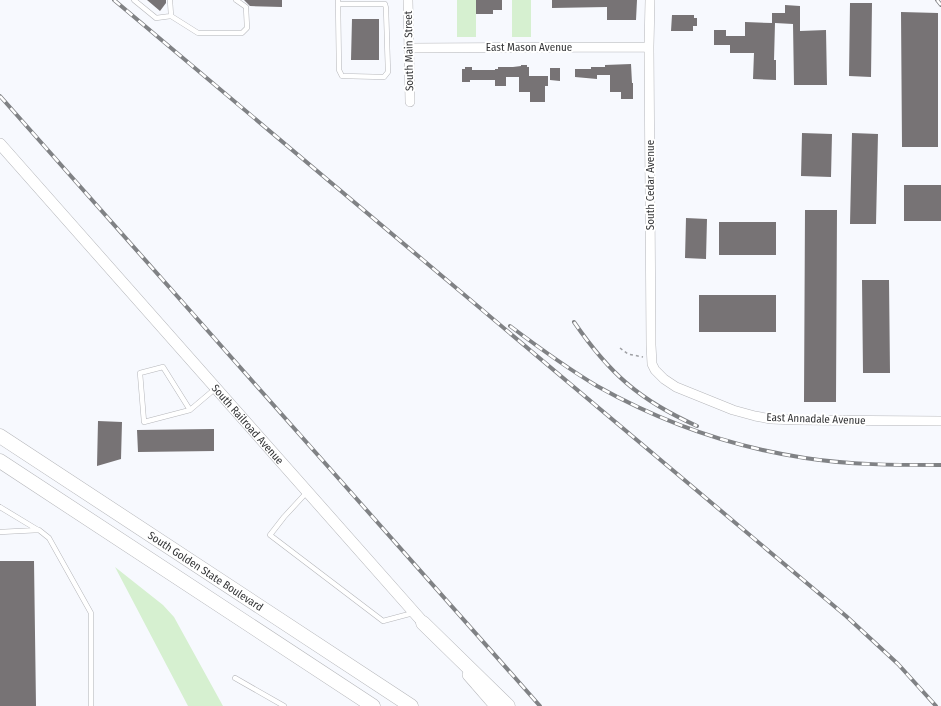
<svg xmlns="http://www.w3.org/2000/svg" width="941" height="706" viewBox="0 0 941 706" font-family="'Fira Sans Condensed',sans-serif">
  <rect width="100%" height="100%" fill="#f7f9fe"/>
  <path fill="#d6f0d0" d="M457 0H476V37H457Z
    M512 0H531V37H512Z
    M115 567 163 605 174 617 223 706H188Z"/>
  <path fill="#777375" d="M147 0H166V3L160 11Z
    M244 0H282V7L250 6Z
    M476 0H502V10H493V14H476Z
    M552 0H637L636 20H607V7L552 8Z
    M850 3H872L871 77 849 76Z
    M785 5 800 6V31L826 30 827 85H794L793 24 775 23 774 60H776V80L753 79 754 53H730V45H714V30H726V36H745V22L772 23V13H785Z
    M901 12 938 13V147H902Z
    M672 15H694V18H697V26H693V31H671Z
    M352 19H379V60H351Z
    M631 64 632 83H633V99H621V92H610V75H597V79L575 77V69H591V67H605V65Z
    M521 65H527V67H529V76H548V86H545V102H530V92H519V77H506V86H495V80H470V82H462V69H465V67H472V70H495V69H498V67H513L521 66Z
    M550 68H560V81L550 80Z
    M802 133 832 134 831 177 801 176Z
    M852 133 878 134 876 224H850Z
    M904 185H941V221H904Z
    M805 210H837L836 402H804Z
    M686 218 707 219 706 259 685 258Z
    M719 222H776V255H719Z
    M862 280H889L890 373H863Z
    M699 295H776V332H699Z
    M98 421 122 422 121 459 97 466Z
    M214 429V451L138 452 137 430Z
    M0 561H34L36 706H0Z"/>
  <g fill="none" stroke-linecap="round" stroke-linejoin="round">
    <g stroke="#b5b6ba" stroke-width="5.5">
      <path id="service" d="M134 0 156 18 171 16
        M170 0 171 16 198 33H242L247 28 246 7 236 0
        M338 0 339 70 342 76 384 77 388 72 386 8 385 4H338
        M190 410 144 422 140 373 163 367 190 410 216 388
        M307 492 284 517 270 535 383 621 413 613
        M0 507 38 530
        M0 532 39 530 49 538 91 613V706
        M235 678 284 706"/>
    </g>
    <g stroke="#b5b6ba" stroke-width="10">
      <path id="minor" d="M408 0 410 102
        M650 0 649 47 651 345 652 364 655 370 664 379 676 387 733 410 755 416 771 419 797 420 941 421
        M408 48 649 47"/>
    </g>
    <g stroke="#b5b6ba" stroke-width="12">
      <g id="tertiary">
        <path id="s1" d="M0 144 428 628"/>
        <path d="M468 675 495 706"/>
      </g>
    </g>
    <g stroke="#b5b6ba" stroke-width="15">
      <g id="primary">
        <path id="s2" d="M0 436 411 706"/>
        <path d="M0 461 373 706"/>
        <path d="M423 623 508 706"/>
      </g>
    </g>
    <path stroke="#9fa0a4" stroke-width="1.5" stroke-dasharray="3 3" stroke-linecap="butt" d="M620 348 628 354 643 357"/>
    <use href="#service" stroke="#fff" stroke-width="4.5"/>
    <use href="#minor" stroke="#fff" stroke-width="9"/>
    <use href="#tertiary" stroke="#fff" stroke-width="11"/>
    <use href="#primary" stroke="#fff" stroke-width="14"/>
    <g stroke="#808285" stroke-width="4">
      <path id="rail" d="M114 0 846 616 898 664 936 706
        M937 0 941 5
        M0 96 540 706
        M574 322C609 373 639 400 697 426
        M510 326C538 347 567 368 597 386 661 422 732 447 805 458 850 465 895 465 941 465"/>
    </g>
    <use href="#rail" stroke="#fff" stroke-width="2.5" stroke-dasharray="8" stroke-linecap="butt"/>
  </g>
  <g text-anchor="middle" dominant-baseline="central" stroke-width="4" stroke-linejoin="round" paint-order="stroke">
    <g font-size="11" fill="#323335" stroke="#fff">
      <text x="529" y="47">East Mason Avenue</text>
      <text transform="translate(409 51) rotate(-91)">South Main Street</text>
      <text transform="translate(650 185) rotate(-90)">South Cedar Avenue</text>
      <text transform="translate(816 419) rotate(2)">East Annadale Avenue</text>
      <text stroke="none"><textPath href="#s1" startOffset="374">South Railroad Avenue</textPath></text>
      <text stroke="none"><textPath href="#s2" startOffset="246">South Golden State Boulevard</textPath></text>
    </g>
  </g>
</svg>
